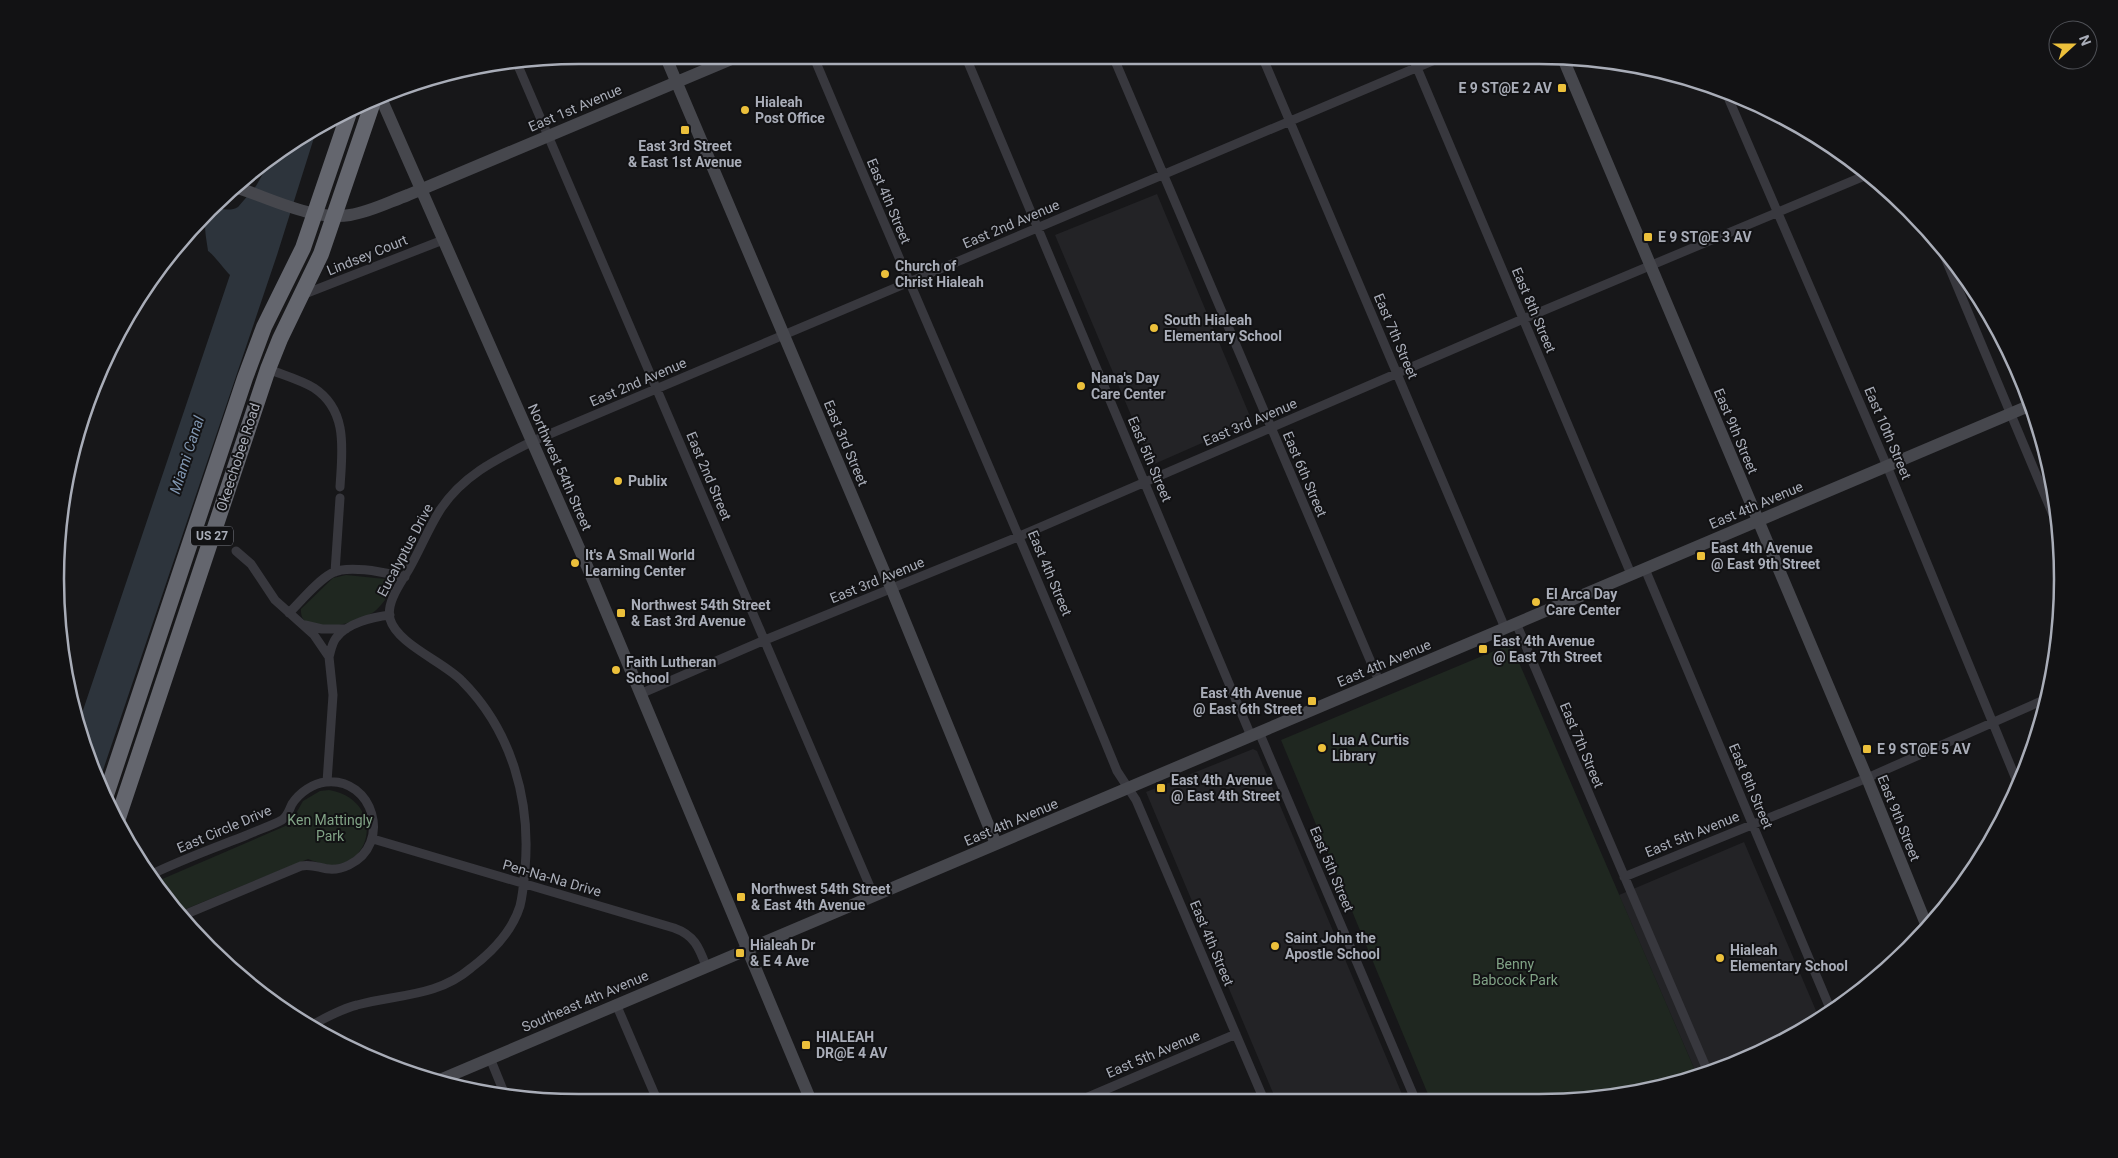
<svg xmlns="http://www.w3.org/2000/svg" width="2118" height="1158" viewBox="0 0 2118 1158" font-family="Roboto,sans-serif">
  <rect width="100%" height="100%" fill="#171719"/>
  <path fill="#232326" d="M1157 194 1252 421 1152 465 1055 235Z
    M1253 749 1257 751 1404 1099 1276 1100 1146 792Z
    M1744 842 1820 1020 1739 1063 1697 1075 1619 895Z"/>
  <path fill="#1f2720" d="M346 575 385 579 390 583 391 589C388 597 381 606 375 611 361 622 299 641 301 609L333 578Z
    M1511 644 1697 1075 1607 1099H1430L1281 740Z
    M329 790C380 798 377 861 334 865 325 866 316 862 308 859L176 913 153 883 290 824 303 801 320 791Z"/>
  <path fill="#2d343c" d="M318 125 277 255 98 785 77 728 230 275C224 269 213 254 208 251 207 239 198 210 218 209 225 209 232 211 238 207L256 186 265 170 269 157Z"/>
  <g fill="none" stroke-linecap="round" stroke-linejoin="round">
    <path stroke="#38383e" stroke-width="9" d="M813 55C913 294 1019 531 1117 771L1136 800 1264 1100
      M965 55 1251 736
      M1113 56 1379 681
      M1262 56 1505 628
      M1412 56 1631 574
      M519 68 874 896
      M1727 95 1887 466 2018 784
      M1939 243 2059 529
      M302 295 443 240
      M268 369C283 375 301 380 314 388 349 411 342 452 340 487
      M236 551 251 564 275 600 314 635 329 657 333 695 327 782
      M1645 569 1832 1013
      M335 572 340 498
      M289 613C302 600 316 582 332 573 349 564 386 573 405 577
      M1516 623 1708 1072
      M305 625 322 629H346
      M329 657C331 650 332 643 336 638 347 623 373 617 390 615
      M640 694 765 640 1020 536 1523 319 1869 174
      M1259 732 1415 1099
      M373 839 674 928C694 935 699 947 706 966
      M148 876C180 860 214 848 247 835 258 830 271 826 282 820 288 816 289 810 292 804 299 793 313 783 326 782 373 777 393 844 349 865 326 876 318 862 301 866L179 917
      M1624 877 1867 778 2046 699
      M616 1004 658 1102
      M308 1027C324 1019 340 1009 357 1005 398 994 437 997 471 968 492 952 512 932 520 906 523 894 524 881 525 869 531 801 512 731 462 681 444 662 397 644 390 619 386 602 401 583 409 569 420 550 428 529 440 510 463 475 497 459 533 441L1444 56
      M490 1058 505 1095
      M1081 1100 1236 1034"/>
    <path stroke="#46474d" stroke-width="12" d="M665 55 892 590 996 844
      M1562 56 1867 778 1928 929
      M380 96 590 573 811 1101
      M235 187C270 198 312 221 350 215 370 212 389 202 408 195L741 55
      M435 1082 2031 405"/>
    <path stroke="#64666e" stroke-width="16" d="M105 798 245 378 264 327 303 248 350 110
      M117 821 268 369 280 339 321 254 374 99"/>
  </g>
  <g fill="#ecc03b" stroke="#121214" stroke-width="2">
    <rect x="1557" y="83" width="10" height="10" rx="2.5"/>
    <circle cx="745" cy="110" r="5"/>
    <rect x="680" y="125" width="10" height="10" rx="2.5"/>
    <rect x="1643" y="232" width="10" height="10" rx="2.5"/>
    <circle cx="885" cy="274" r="5"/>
    <circle cx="1154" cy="328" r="5"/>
    <circle cx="1081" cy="386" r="5"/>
    <circle cx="618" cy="481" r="5"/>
    <rect x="1696" y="551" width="10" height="10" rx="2.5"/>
    <circle cx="575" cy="563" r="5"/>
    <circle cx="1536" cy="602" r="5"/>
    <rect x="616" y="608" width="10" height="10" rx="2.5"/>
    <rect x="1478" y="644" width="10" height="10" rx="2.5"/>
    <circle cx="616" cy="670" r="5"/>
    <rect x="1307" y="696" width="10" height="10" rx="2.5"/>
    <circle cx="1322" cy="748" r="5"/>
    <rect x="1862" y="744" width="10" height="10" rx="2.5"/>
    <rect x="1156" y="783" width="10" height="10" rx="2.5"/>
    <rect x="736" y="892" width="10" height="10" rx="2.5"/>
    <circle cx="1275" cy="946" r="5"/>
    <rect x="735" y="948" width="10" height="10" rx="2.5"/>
    <circle cx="1720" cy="958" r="5"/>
    <rect x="801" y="1040" width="10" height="10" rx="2.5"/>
  </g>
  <g text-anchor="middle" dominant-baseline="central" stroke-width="4" stroke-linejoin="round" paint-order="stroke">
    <rect fill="#121214" stroke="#7c7e87" stroke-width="1" x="191" y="526.5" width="42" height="19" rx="4"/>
    <g font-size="12" font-weight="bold" fill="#a9adb8">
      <text x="212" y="536">US 27</text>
    </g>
    <g font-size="14" font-weight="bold" fill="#a9adb8" stroke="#121214" text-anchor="start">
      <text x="1552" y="88" text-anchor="end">E 9 ST@E 2 AV</text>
      <text x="755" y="102">Hialeah<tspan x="755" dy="16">Post Office</tspan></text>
      <text x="685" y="146" text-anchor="middle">East 3rd Street<tspan x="685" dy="16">&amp; East 1st Avenue</tspan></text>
      <text x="1658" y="237">E 9 ST@E 3 AV</text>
      <text x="895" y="266">Church of<tspan x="895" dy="16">Christ Hialeah</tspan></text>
      <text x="1164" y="320">South Hialeah<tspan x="1164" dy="16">Elementary School</tspan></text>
      <text x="1091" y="378">Nana's Day<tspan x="1091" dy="16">Care Center</tspan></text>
      <text x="628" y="481">Publix</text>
      <text x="1711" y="548">East 4th Avenue<tspan x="1711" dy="16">@ East 9th Street</tspan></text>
      <text x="585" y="555">It's A Small World<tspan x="585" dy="16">Learning Center</tspan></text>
      <text x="1546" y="594">El Arca Day<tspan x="1546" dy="16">Care Center</tspan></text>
      <text x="631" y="605">Northwest 54th Street<tspan x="631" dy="16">&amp; East 3rd Avenue</tspan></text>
      <text x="1493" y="641">East 4th Avenue<tspan x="1493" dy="16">@ East 7th Street</tspan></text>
      <text x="626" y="662">Faith Lutheran<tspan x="626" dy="16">School</tspan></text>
      <text x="1302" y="693" text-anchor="end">East 4th Avenue<tspan x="1302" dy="16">@ East 6th Street</tspan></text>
      <text x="1332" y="740">Lua A Curtis<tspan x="1332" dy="16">Library</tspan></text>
      <text x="1877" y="749">E 9 ST@E 5 AV</text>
      <text x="1171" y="780">East 4th Avenue<tspan x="1171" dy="16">@ East 4th Street</tspan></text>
      <text x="751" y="889">Northwest 54th Street<tspan x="751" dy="16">&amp; East 4th Avenue</tspan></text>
      <text x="1285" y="938">Saint John the<tspan x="1285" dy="16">Apostle School</tspan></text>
      <text x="750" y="945">Hialeah Dr<tspan x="750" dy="16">&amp; E 4 Ave</tspan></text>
      <text x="1730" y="950">Hialeah<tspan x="1730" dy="16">Elementary School</tspan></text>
      <text x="816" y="1037">HIALEAH<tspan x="816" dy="16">DR@E 4 AV</tspan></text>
    </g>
    <g font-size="14" fill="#a9adb8" stroke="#121214">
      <text transform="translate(575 108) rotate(-23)">East 1st Avenue</text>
      <text transform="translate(889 201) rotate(67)">East 4th Street</text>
      <text transform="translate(1011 224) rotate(-23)">East 2nd Avenue</text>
      <text transform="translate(367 255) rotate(-22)">Lindsey Court</text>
      <text transform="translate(1534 310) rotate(67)">East 8th Street</text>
      <text transform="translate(1396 336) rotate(67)">East 7th Street</text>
      <text transform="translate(638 382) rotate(-23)">East 2nd Avenue</text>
      <text transform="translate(1250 422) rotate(-23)">East 3rd Avenue</text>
      <text transform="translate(1736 431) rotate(67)">East 9th Street</text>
      <text transform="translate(1888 433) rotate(67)">East 10th Street</text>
      <text transform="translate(846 443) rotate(67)">East 3rd Street</text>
      <text transform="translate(238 457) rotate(-72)">Okeechobee Road</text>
      <text transform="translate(1150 459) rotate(67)">East 5th Street</text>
      <text transform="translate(560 467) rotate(66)">Northwest 54th Street</text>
      <text transform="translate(1305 474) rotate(67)">East 6th Street</text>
      <text transform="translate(709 476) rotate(67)">East 2nd Street</text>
      <text transform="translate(1756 505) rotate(-23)">East 4th Avenue</text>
      <text transform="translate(405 550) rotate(-62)">Eucalyptus Drive</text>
      <text transform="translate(1050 573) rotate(67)">East 4th Street</text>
      <text transform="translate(877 580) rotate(-22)">East 3rd Avenue</text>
      <text transform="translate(1384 663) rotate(-23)">East 4th Avenue</text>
      <text transform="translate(1582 745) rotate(67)">East 7th Street</text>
      <text transform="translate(1751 786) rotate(67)">East 8th Street</text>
      <text transform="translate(1899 818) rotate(68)">East 9th Street</text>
      <text transform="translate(1011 822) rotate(-23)">East 4th Avenue</text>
      <text transform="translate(224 829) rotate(-23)">East Circle Drive</text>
      <text transform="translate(1692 834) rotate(-22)">East 5th Avenue</text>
      <text transform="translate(1332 869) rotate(67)">East 5th Street</text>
      <text transform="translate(552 878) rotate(16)">Pen-Na-Na Drive</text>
      <text transform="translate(1212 943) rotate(67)">East 4th Street</text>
      <text transform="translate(585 1001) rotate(-23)">Southeast 4th Avenue</text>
      <text transform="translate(1153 1054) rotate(-23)">East 5th Avenue</text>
    </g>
    <g font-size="14" fill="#81a386" stroke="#121214">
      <text x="330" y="820">Ken Mattingly<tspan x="330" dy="16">Park</tspan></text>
      <text x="1515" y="964">Benny<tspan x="1515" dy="16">Babcock Park</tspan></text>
    </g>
    <g font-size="15" font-style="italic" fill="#8197b2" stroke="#121214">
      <text transform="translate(187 455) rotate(-72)">Miami Canal</text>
    </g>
  </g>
  <path d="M0 0H2118V1158H0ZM579 64H1539A515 515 0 0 1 2054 579V579A515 515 0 0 1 1539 1094H579A515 515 0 0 1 64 579V579A515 515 0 0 1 579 64Z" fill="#121214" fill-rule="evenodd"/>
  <path fill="none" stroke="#a9adb8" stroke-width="2.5" d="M579 64H1539A515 515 0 0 1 2054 579V579A515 515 0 0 1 1539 1094H579A515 515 0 0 1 64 579V579A515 515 0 0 1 579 64Z"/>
  <g transform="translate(2073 45) rotate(69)"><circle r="24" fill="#121214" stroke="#4e5056"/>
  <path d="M0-4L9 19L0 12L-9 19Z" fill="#ecc03b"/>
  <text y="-8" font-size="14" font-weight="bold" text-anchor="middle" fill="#a9adb8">N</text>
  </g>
</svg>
